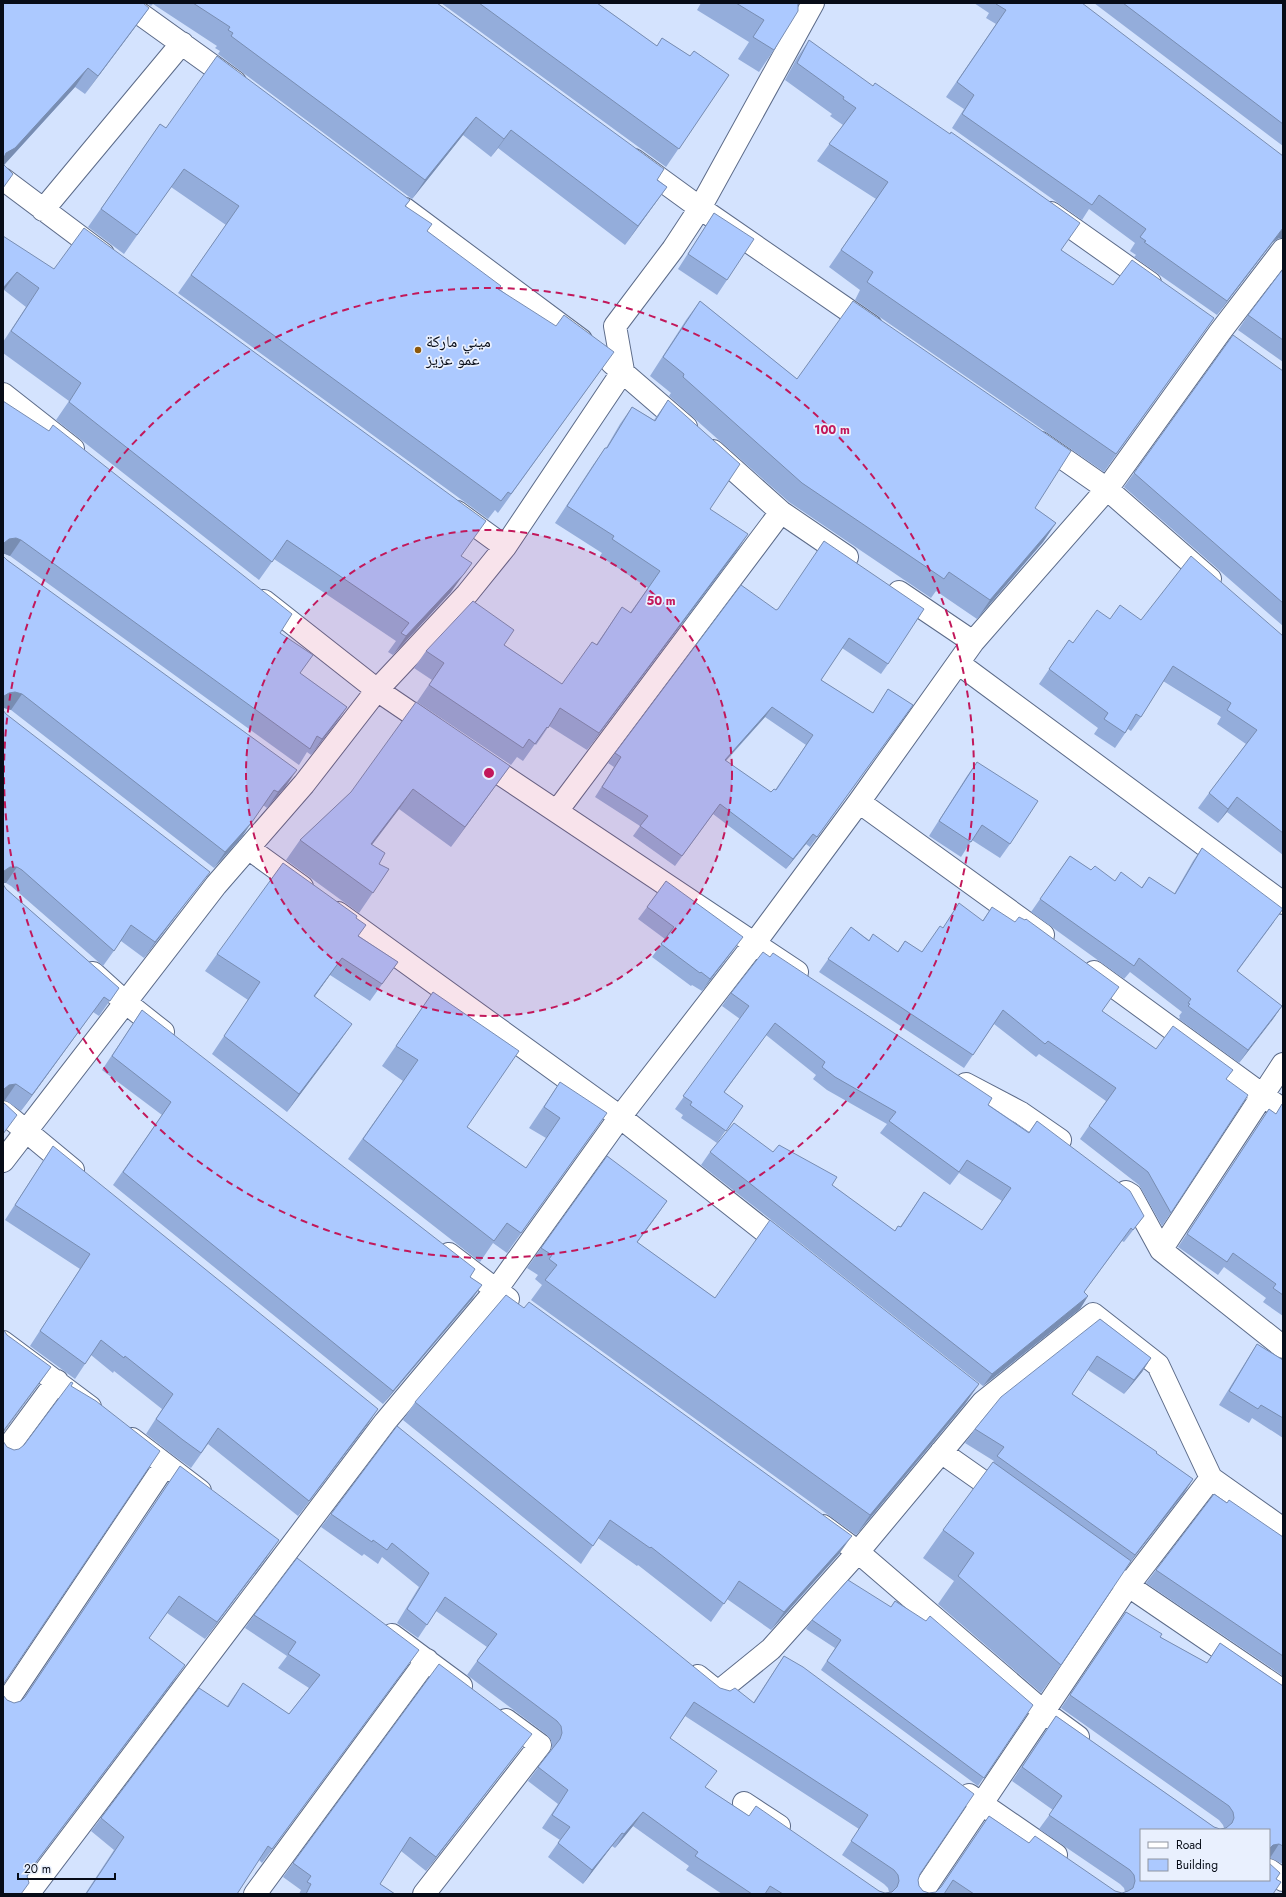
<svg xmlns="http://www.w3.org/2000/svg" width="1286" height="1897" viewBox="0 0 1286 1897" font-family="Jost,'Noto Naskh Arabic',sans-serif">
  <rect width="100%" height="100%" fill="#d4e3fe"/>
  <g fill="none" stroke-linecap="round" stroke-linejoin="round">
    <g stroke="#5c6b89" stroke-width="24">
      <path id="minor" d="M125 3 235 82
        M634 160 700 208 871 326
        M3 179 103 254
        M405 209 581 340
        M43 210 182 43
        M1051 213 1150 283
        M612 363 686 427
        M3 394 73 449
        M1041 443 1107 489 1210 579
        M713 451 781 512 847 557
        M457 512 505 547
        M899 592 973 642
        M264 601 377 690 433 728
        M958 663 1283 903
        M478 759 797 972
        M859 802 1043 935
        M557 811 781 512
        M248 848 302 887
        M338 913 620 1117 786 1248
        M1094 972 1283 1110
        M93 973 125 1002 163 1032
        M966 1084 1021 1113 1060 1140
        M3 1112 73 1170
        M3 1161 216 885 304 784 377 690 467 594 505 547 623 371 615 326 673 249 700 208 813 3
        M1126 1192 1131 1195 1161 1250 1283 1347
        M1161 1250 1283 1064
        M449 1254 508 1299
        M3 1342 90 1407
        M132 1439 200 1491
        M941 1452 1005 1497
        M3 1454 57 1381
        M823 1526 858 1552 983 1402 1093 1314 1158 1365 1211 1478 1283 1529
        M1117 1578 1283 1691
        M392 1635 461 1686
        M698 1676 718 1692 771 1649 858 1552 1044 1712 1078 1737
        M3 1707 165 1465
        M969 1795 1056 1855
        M744 1803 779 1826
        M1269 1870 1283 1880
        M28 1894 385 1422 496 1290 620 1117 754 944 859 802 973 642 1107 489 1220 332 1283 250
        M255 1894 427 1660
        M424 1894 540 1745 506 1720
        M921 1894 1128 1586 1211 1478"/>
    </g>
    <use href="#minor" stroke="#fff" stroke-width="22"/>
  </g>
  <path fill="#94addb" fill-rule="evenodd" d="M3 3 149 8 136 26 85 94 75 87 4 165Z
    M147 3H437L667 187 625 245 498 148 491 157 463 135 412 199 218 54 220 51 215 48 217 46 153 4 151 6Z
    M441 3H597L657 46 662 38 690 56 729 75 666 167Z
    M701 3H798L774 50 759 72 738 59 749 42 697 10Z
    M974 3H1082L1279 238 1273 242 1217 315 1134 257 1136 255 1130 251 1135 243 1089 209 1082 220 952 128 964 109 946 97 996 24 986 18 989 13Z
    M1094 3H1283V146Z
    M809 40 1061 250 1113 285 1214 318 1104 472 855 300 860 290 829 267 876 199 817 161 843 125 830 116 832 114 785 80 797 58Z
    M160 124 166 128 410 200 406 206 427 231 601 370 498 513 495 510 488 519 178 293 226 225 171 187 124 254 88 227Z
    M714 213 727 280 717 295 678 269Z
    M3 236 461 556 451 592 393 655 388 652 396 641 274 559 259 580 56 420 69 401 3 353V342L26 307 4 290 3 291Z
    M1283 269V362L1238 330 1248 315Z
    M700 301 797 379 1035 508 1056 523 1043 542 977 619 936 591 931 598 789 502 669 396 671 393 650 376 686 320Z
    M1283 371V626L1124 487 1134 473Z
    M668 400 710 509 736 552 587 750 549 726 536 745 535 744 523 761 517 757 511 765 417 702 432 680 414 668 426 651 504 645 562 684 596 645 622 607 630 613 648 588 600 556 602 553 555 523 593 465 605 448H606L620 424 632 407 654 420Z
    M3 401 280 633 300 673 347 707 336 723 311 755 307 752 299 765 10 556 5 554H3Z
    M824 541 888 664 881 674 842 648 821 680 873 713 888 689 913 705 810 847 806 844 786 869 713 814 675 866 633 836 640 826 595 797 614 767 608 763 615 753 776 610H778ZM765 717 806 745 775 790 771 792 726 761Z
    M3 556 7 560 286 786 267 808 263 805 241 838 214 868 11 710 4 708H3Z
    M1110 619 1141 620 1283 636V855L1227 812 1218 823 1198 808 1209 793 1246 744 1217 724 1221 717 1163 681 1141 717 1131 731 1128 729 1115 748 1094 734 1098 728 1039 684 1069 640 1073 643Z
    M6 714 198 887 144 958 121 941 103 966 11 886 6 883Z
    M977 762 1010 844 1000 858 972 840 961 857 929 836 967 776Z
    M510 766 451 847 399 809 372 845 379 864 389 869 359 913 286 860 300 840 351 792Z
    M1202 848 1274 922 1237 972 1282 1006 1273 1019 1239 1063 1179 1019 1180 1017 1179 1016 1182 1012 1130 972 1124 979 1031 912 1070 856 1091 870 1115 881 1141 888 1149 877 1174 894 1193 861Z
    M6 889 119 988 99 1016 93 1012 21 1111 5 1100Z
    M647 907 734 949 702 991 692 985 691 986 652 957 665 939 638 919Z
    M992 907 1102 1011 1156 1049 1226 1079 1171 1213 1162 1226 1139 1185 1080 1139 1106 1101 1039 1054 1036 1057 994 1024 964 1068 819 972 851 927 869 940 897 952 905 941 922 952 942 928 983 920Z
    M356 918 359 936 398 962 370 1001 330 975 315 996 340 1041 287 1112 212 1054 248 1000 205 971 217 954Z
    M770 957 1029 1132 1037 1121 1144 1216 1124 1242 1122 1241 1084 1292 1088 1296 1080 1309 983 1386 701 1165 710 1152H773L832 1185 894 1231 900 1227 924 1192 982 1230 1002 1201 959 1173 950 1185 880 1133 887 1124 827 1090 813 1079 816 1075 766 1035 724 1093 743 1106 717 1143 681 1118 683 1115 675 1109 740 1019 722 1006 731 993Z
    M433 992 467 1127 526 1168 546 1138 529 1128 560 1082 593 1133 507 1253 493 1243 480 1262 348 1159 403 1081 382 1066Z
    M142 1010 470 1277 482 1285 472 1299 383 1404 113 1185 162 1115 102 1070Z
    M1283 1105V1316L1263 1302 1266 1298 1224 1267 1218 1275 1178 1247 1269 1109 1276 1114Z
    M53 1146 368 1424 298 1516 208 1444 191 1468 173 1455 146 1434 162 1409 114 1371 113 1373 91 1355 75 1379 30 1346 80 1269 5 1220 43 1161Z
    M667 1201 637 1242 715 1298 979 1384 965 1404 856 1535 531 1300 542 1285 535 1279 538 1275 527 1268 541 1248Z
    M1100 1319 1151 1358 1142 1372 1124 1394 1088 1370 1072 1394 1193 1479 1184 1493 1125 1569 1061 1665 1041 1693 938 1604 954 1581 923 1558 943 1530 994 1461 965 1443 975 1429Z
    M1257 1344 1283 1360V1438L1252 1418 1249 1423 1219 1405 1248 1358Z
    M415 1402 839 1554 771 1630 727 1599 711 1622 638 1565 637 1566 598 1538 581 1564 403 1420Z
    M180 1466 267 1557 205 1639 167 1613 149 1638 173 1682 29 1872 3 1695 7 1700 14 1703 21 1701 24 1698Z
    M1227 1503 1283 1537V1676L1146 1583 1156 1570Z
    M331 1514 753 1703 784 1656 920 1874 918 1880 919 1886 923 1891 929 1893 936 1892 940 1888 989 1816 1029 1843 1115 1891 1122 1893 1125 1892 1124 1888 1120 1884 1039 1829 1053 1810 1012 1781 1056 1716 1214 1827 1220 1829 1224 1828 1223 1825 1219 1820 1061 1708 1126 1612 1160 1637 1207 1663 1220 1643 1283 1686V1864L1270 1858 1141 1830 1276 1879 1273 1894H722L686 1870 689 1866 633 1826 615 1848 612 1846 583 1884 548 1857 560 1840 542 1828 558 1804 528 1781 551 1750 552 1746 551 1740 547 1735 467 1675 487 1647 436 1611 418 1638 397 1623 419 1587 382 1557 378 1564 364 1554 362 1556 321 1527ZM685 1716 859 1829 842 1855 884 1884 888 1888 889 1892 885 1893 879 1891 749 1816 705 1787 670 1738Z
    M895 1601 1033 1705 978 1786 821 1670 835 1648 806 1629 812 1620 891 1607Z
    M254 1615 409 1663 262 1863 259 1860 237 1894H85L114 1850 91 1831 101 1818 227 1706 243 1683 289 1714 309 1688 278 1668 287 1656 245 1628Z
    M522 1747 426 1871 401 1851 380 1884 395 1894H299L301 1890 283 1877 293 1863Z"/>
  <path fill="#788db2" d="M149 8 136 26 85 94 98 76Z
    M88 68 75 87 3 166V157L6 153Z
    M476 117 463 135 412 199 425 180Z
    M511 130 498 148 491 157 504 139Z
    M667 187 654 205 625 245 638 226Z
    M1283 228V238H1279L1273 242 1217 315 1227 301Z
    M17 272 4 290 3 291V288Z
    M1056 523 1043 542 977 619 990 600Z
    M748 534 736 552 587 750 599 733Z
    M16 538 21 540 10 556 5 554H3V544L9 539Z
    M472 563 451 592 393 655 406 636Z
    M15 692 22 694 11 710 4 708H3V698L4 696 9 693Z
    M347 707 336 723 311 755 322 739Z
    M772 707 765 717 717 770 725 760Z
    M510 766 496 785 451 847 465 827Z
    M297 770 286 786 267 808 278 792Z
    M413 789 399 809 357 864 371 844Z
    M1237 797 1227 812 1218 823 1228 809Z
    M252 822 241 838 214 868 225 852Z
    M813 834 806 844 786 869 793 859Z
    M10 867H17L6 883H3V873L4 871Z
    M210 872 198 887 144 958 155 942Z
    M743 937 734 949 702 991 710 979Z
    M342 958 330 975 302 1014 314 996Z
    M104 997 93 1012 21 1111 32 1095Z
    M1282 1006 1273 1019 1239 1063 1248 1050Z
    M352 1024 340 1041 287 1112 299 1094Z
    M16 1084 5 1100H3V1090L4 1089 9 1085Z
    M667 1201 653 1221 623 1262 637 1242Z
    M482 1285 472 1299 383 1404 393 1391Z
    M1088 1296 1080 1309 983 1386 992 1374Z
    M1151 1358 1142 1372 1124 1394 1134 1380Z
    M51 1367 39 1384 3 1433V1432Z
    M979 1384 965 1404 856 1535 870 1515Z
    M378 1409 368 1424 298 1516 309 1501Z
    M1193 1479 1184 1493 1125 1569 1135 1555Z
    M852 1536 839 1554 771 1630 784 1612Z
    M279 1540 267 1557 205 1639 217 1622Z
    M419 1650 409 1663 262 1863 272 1849Z
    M185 1665 173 1682 18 1886 30 1870Z
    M532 1734 522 1747 426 1871 436 1857Z
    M643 1812 633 1826 615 1848 624 1834Z
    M622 1833 612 1846 583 1884 592 1870Z
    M1279 1844 1270 1858H1269V1849L1273 1845Z"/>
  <path fill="#acc9ff" stroke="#788db2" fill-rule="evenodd" d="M3 3H143L149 8 98 76 88 68 15 148 6 153 3 160Z
    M193 3H437L664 169 657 180 667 187 638 226 511 130 504 139 476 117 425 180 231 36 233 33 228 30 230 27Z
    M479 3H597L657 46 662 38 690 56 694 51 729 75 679 149Z
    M736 3H798V11L774 50 753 37 764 20Z
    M997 3H1082L1283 156V228L1227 301 1144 242 1146 241 1140 237 1146 229 1099 195 1092 205 962 114 974 95 957 82 1006 10 996 4Z
    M1123 3H1283V124Z
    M809 40 873 86 875 83 950 134 951 132 1080 223 1061 250 1113 285 1132 260 1214 318 1116 454 867 282 873 272 841 250 888 182 829 144 856 108 843 99 844 97 797 63Z
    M217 56 410 200 405 206 432 224 427 231 501 286 498 289 556 326 564 315 614 352 511 494 508 492 501 501 191 275 239 206 184 169 137 235 101 209 160 124 166 128Z
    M3 164 13 174 3 188Z
    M714 213 754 239 727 280 688 254Z
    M84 228 486 521 461 556 472 563 464 574 406 636 401 633 409 623 287 540 272 562 69 402 81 383 11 331 39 288 17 272 3 288V236L54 269Z
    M1283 269V340L1248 315Z
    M700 301 797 379 853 301 1071 451 1035 508 1056 523 990 600 949 572 944 579 802 483 683 377 684 374 663 357Z
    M1233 335 1283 371V603L1134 473Z
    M668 400 740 464 710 509 748 534 599 733 560 708 548 728 547 727 535 744 529 739 523 748 429 685 444 663 426 651 473 601 514 630 504 645 562 684 592 642 597 645 622 607 631 613 660 571 612 539 614 536 567 506 605 448H607L632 407 655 421Z
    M3 401 49 431 53 425 292 614 280 633 313 655 300 673 347 707 322 739 317 736 310 749 21 540 16 538 9 539 4 543 3 545Z
    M824 541 924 609 888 664 849 638 821 680 873 713 888 689 913 705 817 837 813 834 793 859 720 804 682 856 640 826 648 816 602 787 621 757 615 753 741 585 776 610 778 609ZM772 707 813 735 776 790 774 789 771 792 725 760Z
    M3 556 7 560 297 770 278 792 274 790 252 822 225 852 22 694 15 692 9 693 4 696 3 700Z
    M1191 556 1283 636V833L1237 797 1228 809 1209 793 1257 730 1227 710 1231 703 1173 666 1141 717 1136 714 1125 733 1104 719 1108 713 1049 669 1069 640 1073 643 1097 610 1110 619 1120 605 1141 620Z
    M416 702 510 766 465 827 413 789 371 844 385 853 379 864 389 869 373 893 300 840 351 792Z
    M3 710 6 714 210 872 155 942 131 925 114 951 22 870 17 867H10L4 871 3 874Z
    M977 762 1038 801 1010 844 982 825 971 842 939 821Z
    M1202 848 1283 909 1237 971 1282 1006 1248 1050 1188 1006 1190 1004 1188 1003 1191 999 1139 958 1134 966 1040 899 1070 856 1091 870 1095 866 1115 881 1121 872 1142 888 1149 877 1175 894Z
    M283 863 357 916 356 918 366 925 358 936 398 962 382 984 342 958 314 996 352 1024 299 1094 224 1036 260 982 217 954Z
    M666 881 743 937 710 979 701 972 700 973 661 944 674 927 647 907Z
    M3 884 6 889 119 988 110 1001 104 997 32 1095 16 1084 9 1085 4 1089 3 1091Z
    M959 903 983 921 992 907 1015 922 1019 917 1025 920 1026 919 1119 987 1102 1011 1156 1049 1173 1026 1233 1070 1226 1079 1248 1095 1171 1213 1148 1172 1089 1126 1116 1088 1048 1041 1045 1044 1003 1010 973 1055 828 959 851 927 869 941 873 934 898 952 905 941 922 952 940 926 943 928Z
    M763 952 770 957 773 953 959 1076 992 1098 988 1105 1029 1133 1037 1121 1130 1191 1144 1216 1133 1230 1131 1228 1084 1292 1088 1296 992 1374 710 1152 734 1123 773 1152 779 1145 837 1177 832 1185 895 1231 898 1226 901 1227 924 1192 982 1230 1011 1188 967 1160 959 1172 889 1121 896 1112 835 1077 822 1067 825 1062 775 1023 724 1092 743 1106 726 1131 690 1105 692 1102 683 1096 749 1006 731 993Z
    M433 992 519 1051 467 1127 526 1168 560 1118 544 1107 560 1082 607 1113 521 1233 507 1223 494 1241 363 1139 418 1060 396 1046Z
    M142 1010 475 1269 470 1277 482 1285 393 1391 123 1172 171 1102 112 1056Z
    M3 1102 17 1115 3 1134Z
    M1282 1104 1283 1105V1295L1273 1288 1276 1284 1233 1253 1227 1262 1187 1234 1269 1109 1276 1114Z
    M53 1146 378 1409 309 1501 218 1428 201 1453 183 1440 156 1419 173 1394 125 1356 124 1358 101 1340 85 1364 40 1331 90 1254 15 1205Z
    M607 1156 667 1201 637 1242 715 1298 770 1220 979 1384 870 1515 545 1280 557 1265 549 1259 552 1255 541 1248Z
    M506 1295 524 1308 529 1302 852 1536 784 1612 739 1581 724 1604 651 1547 650 1548 610 1520 593 1546 415 1402Z
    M1100 1319 1151 1358 1134 1380 1097 1356 1072 1394 1157 1452 1156 1453 1193 1479 1135 1555 997 1456 1004 1447 975 1429 1001 1397Z
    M3 1329 7 1335 51 1367 4 1430 3 1434Z
    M1257 1344 1283 1360V1418L1261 1405 1258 1409 1229 1391Z
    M71 1382 73 1383 71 1386 96 1401 160 1451 4 1683 3 1687V1441L7 1447 14 1450 19 1449 24 1445Z
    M397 1426 720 1688 730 1691 735 1688 754 1703 784 1656 803 1667 974 1794 920 1874 918 1880 919 1886 923 1891 929 1893 936 1892 941 1887 989 1816 1029 1843 1035 1836 1115 1891 1122 1893 1128 1891 1133 1888 1135 1881 1134 1875 1130 1870 1049 1815 1062 1796 1022 1767 1056 1716 1214 1827 1220 1829 1226 1828 1232 1823 1234 1818 1233 1812 1229 1806 1070 1695 1126 1612 1162 1634 1160 1637 1207 1663 1220 1643 1283 1686V1846L1279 1844 1273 1845 1269 1849V1830H1141V1880H1269V1863L1280 1873 1276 1879 1281 1882 1273 1894H974L953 1880 944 1894H783L770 1886 765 1894H752L695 1856 698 1852 643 1812 624 1834 622 1833 592 1870 558 1843 570 1827 552 1815 568 1790 538 1767 560 1739 562 1733 561 1726 557 1721 477 1661 497 1634 445 1597 427 1625 407 1609 429 1573 392 1543 387 1550 373 1540 372 1542 331 1514ZM694 1702 868 1815 851 1841 894 1870 898 1875 899 1881 897 1887 892 1892 885 1893 879 1891 756 1806 749 1816 705 1787 717 1771 670 1738Z
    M993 1462 1131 1561 1061 1665 958 1576 974 1553 943 1530Z
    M180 1466 279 1540 217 1622 179 1596 149 1638 185 1665 30 1870 27 1876 29 1883 21 1894H3V1694V1695L7 1700 14 1703 21 1701 25 1697Z
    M1214 1494 1227 1503 1229 1500 1283 1537V1656L1156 1570Z
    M297 1558 419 1650 272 1849 268 1846 237 1894H86L124 1837 101 1818 199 1688 228 1707 243 1683 289 1714 320 1675 288 1654 296 1642 254 1615Z
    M848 1580 891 1607 895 1601 926 1621 930 1616 1033 1705 984 1778 827 1661 841 1640 812 1620Z
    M439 1664 532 1734 436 1857 410 1837 380 1884 395 1894H306L311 1884 307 1882 311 1876 293 1863Z"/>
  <circle cx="489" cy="773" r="243" fill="#c2185b" fill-opacity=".12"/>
  <g fill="none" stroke="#c2185b" stroke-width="2" stroke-dasharray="7 5">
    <circle cx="489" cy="773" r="243"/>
    <circle cx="489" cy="773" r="485"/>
  </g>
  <circle fill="#8e590b" stroke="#e9f0fe" stroke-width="1.5" cx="418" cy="350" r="4"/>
  <g text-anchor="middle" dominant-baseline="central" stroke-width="3.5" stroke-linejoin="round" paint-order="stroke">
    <g font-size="16" fill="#070c17" stroke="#e9f0fe" text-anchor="start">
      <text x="426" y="341">ميني ماركة<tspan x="426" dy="18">عمو عزيز</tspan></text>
    </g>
  </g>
  <circle cx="489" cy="773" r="6" fill="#c2185b" stroke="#e9f0fe" stroke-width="2"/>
  <g font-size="12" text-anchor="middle" font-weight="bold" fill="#c2185b" stroke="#e9f0fe" stroke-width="3.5" stroke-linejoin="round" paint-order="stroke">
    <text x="832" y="434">100 m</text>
    <text x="661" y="605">50 m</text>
  </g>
  <rect width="1286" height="1897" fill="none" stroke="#070c17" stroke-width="8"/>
  <rect x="1140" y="1829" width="130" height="52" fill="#e9f0fe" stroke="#8f95a2"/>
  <rect x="1148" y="1842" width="20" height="6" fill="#ffffff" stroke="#8f95a2"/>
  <text x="1176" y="1849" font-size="12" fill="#070c17">Road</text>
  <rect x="1148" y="1859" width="20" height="12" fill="#acc9ff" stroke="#8f95a2"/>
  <text x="1176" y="1869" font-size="12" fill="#070c17">Building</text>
  <path d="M18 1873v6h97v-6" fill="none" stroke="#070c17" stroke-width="2"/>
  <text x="24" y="1873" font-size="12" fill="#070c17" stroke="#e9f0fe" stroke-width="3" paint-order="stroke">20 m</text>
</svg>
